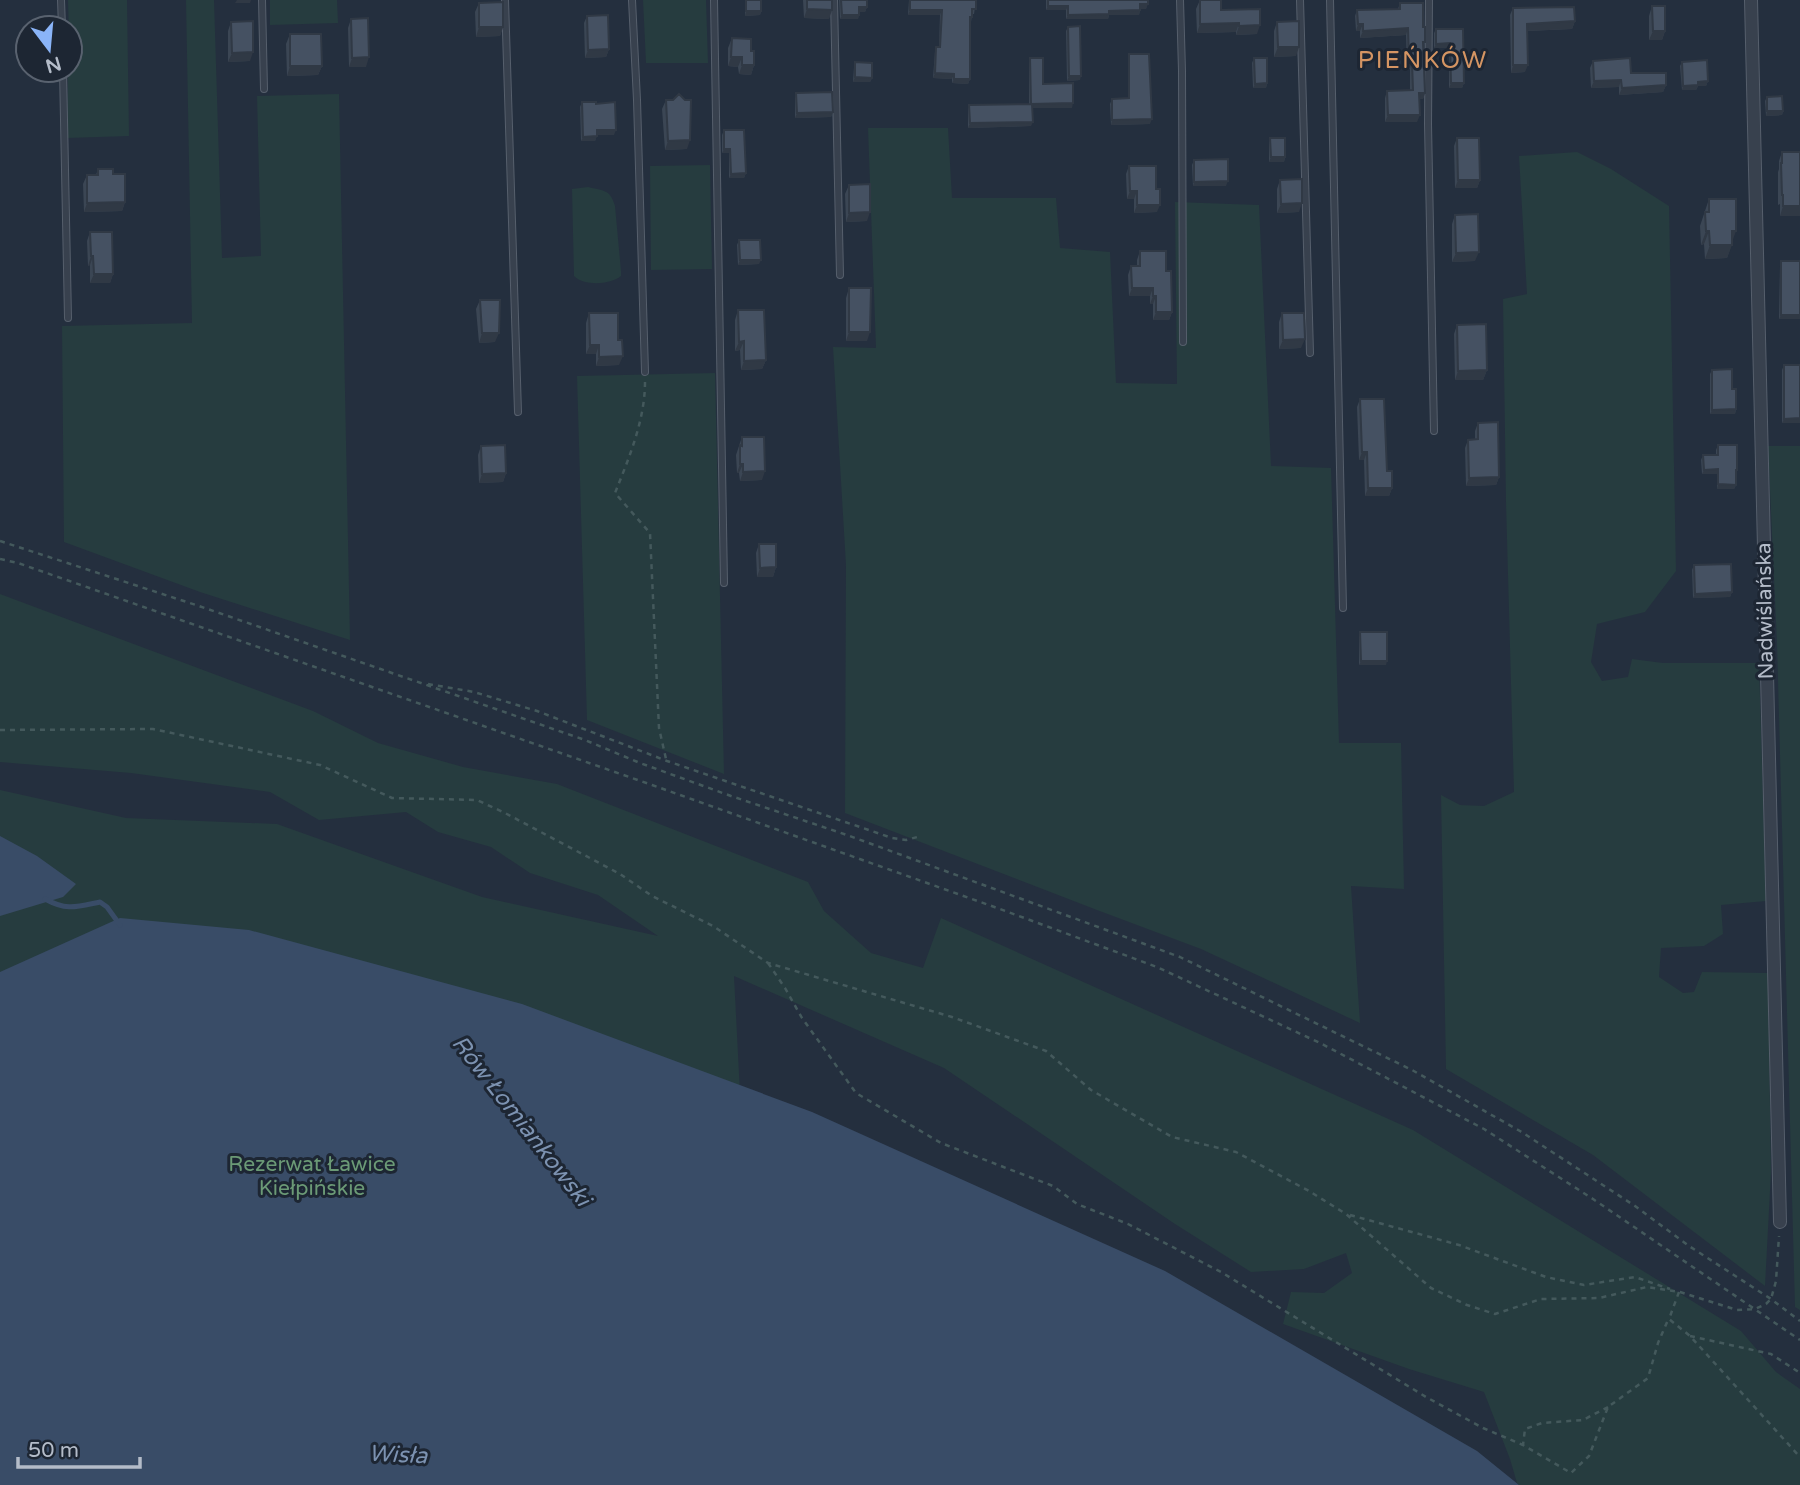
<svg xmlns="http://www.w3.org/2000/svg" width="1800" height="1485" viewBox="0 0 1800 1485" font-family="'Varela Round',sans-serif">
  <rect width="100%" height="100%" fill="#242f3e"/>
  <path fill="#263c3f" d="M68 0H127L129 136 67 138 68 70H70Z
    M186 0H214L222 258 261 256 257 96 339 94 350 640 200 592 64 542 62 326 192 323Z
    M270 0H337L338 23 270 25Z
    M643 0H706L708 63H646Z
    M868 128H948L952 198H1056L1060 248 1110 252 1116 383 1177 384 1175 202 1259 205 1271 466 1331 468 1339 743H1401L1404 889 1351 886 1360 1023 1201 949 1097 910 845 813 846 565 833 347 876 348Z
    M1577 152 1611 169 1669 206 1676 571 1645 612 1597 624 1591 662 1602 681 1628 677 1632 659 1663 663H1759L1766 901 1721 905 1723 934 1704 946 1661 948 1659 977 1683 993 1694 992 1702 972 1768 973 1771 1172 1765 1286 1593 1155 1446 1069 1441 795 1460 805 1484 806 1514 792 1506 502 1503 299 1527 294 1519 156Z
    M710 165 712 269 651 270 650 166Z
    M588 187C604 191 610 189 615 206L621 271V276C610 285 584 286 574 276L572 189Z
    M715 373 724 774 587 720 577 376Z
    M1768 446H1800V1310L1795 1307 1777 643Z
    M0 594 313 711 378 743 463 767 557 784 808 882 824 911 871 953 923 968 941 918 1413 1130 1741 1331 1776 1372 1800 1389V1485H1519L1517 1483 1510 1459 1484 1392 1409 1369 1283 1324 1291 1292 1324 1293 1352 1273 1346 1253 1304 1269 1251 1272 1175 1224 944 1068 734 976 760 1485H0V790L126 818 277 824 482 897 658 936 598 895 530 873 491 847 438 832 406 812 319 820 270 792 131 773 0 762Z"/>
  <path fill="#394c67" d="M0 836 37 856 76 884 63 897 0 916Z
    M120 918 249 930 522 1004 812 1112 1165 1271 1477 1451 1519 1485H0V972Z"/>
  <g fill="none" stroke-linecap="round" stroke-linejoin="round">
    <path stroke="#394c67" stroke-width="5" d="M45 899C67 911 76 907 100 902L107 907 120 925"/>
    <g stroke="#565f6c" stroke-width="8">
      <path id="lane" d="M61 0 62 28
        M262 0 264 89
        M505 0 518 412
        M632 0 637 100 645 372
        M714 0 724 583
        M834 0 840 275
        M1180 0 1182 71 1183 342
        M1300 0 1310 353
        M1330 0 1343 608
        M1429 0 1428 124 1434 431
        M63 70 68 318"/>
    </g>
    <g stroke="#565f6c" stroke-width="14">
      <path id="street" d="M1751 0 1780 1222"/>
    </g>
    <path stroke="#44595c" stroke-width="2.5" stroke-dasharray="5 5" stroke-linecap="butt" d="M645 382C645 420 629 458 615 493L650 533 659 728 666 759
      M0 541 199 606 585 740 640 763 731 796 847 835 1180 957 1412 1070 1520 1131 1635 1206 1689 1246 1771 1299 1800 1321
      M0 559 18 563 652 785 1000 909 1157 967 1320 1043 1484 1129 1593 1199 1800 1340
      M428 684 474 692 537 711 667 761 892 838 906 840 921 836
      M0 730 153 729 320 765 392 798 477 800 505 813 620 874 652 896 713 926 768 963 952 1017 1046 1051 1091 1090 1172 1137 1236 1152 1309 1191 1346 1214 1431 1288 1467 1305 1495 1314 1541 1299 1599 1298 1647 1287 1680 1292 1737 1310 1755 1309 1766 1304 1771 1299 1776 1281 1779 1236
      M768 963 785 988 802 1018 856 1093 941 1143 1053 1186 1077 1204 1128 1224 1221 1272 1426 1397 1483 1428 1523 1445
      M1350 1215 1459 1245 1546 1277 1584 1285 1635 1277 1670 1289
      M1679 1292 1669 1319 1690 1336 1800 1457
      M1690 1336 1771 1354 1800 1373
      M1608 1407 1583 1420 1542 1423 1525 1429 1523 1445 1571 1473 1589 1456 1608 1407 1648 1378 1658 1343 1668 1320"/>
    <use href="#lane" stroke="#38414e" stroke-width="6"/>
    <use href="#street" stroke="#38414e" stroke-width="12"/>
  </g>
  <path fill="#3b4654" d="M745 0H761V11L760 15 745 16Z
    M803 0H832L829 19 804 18Z
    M839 0H867V7L865 12H859L858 19H840Z
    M909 0H976L974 14H972L971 22 970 79 968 84 952 83V79L933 78 935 51 936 47H939L940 15H908Z
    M1046 0H1148L1146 9H1140L1139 15H1109L1108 19H1066V10H1046Z
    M1200 0 1221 10 1257 34 1236 35V32L1197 33 1196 9Z
    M479 3 503 27 500 36 476 37 475 12Z
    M1400 3 1423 27 1425 42 1423 48 1425 93 1423 99H1419L1417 122H1385V98L1387 91H1410V69H1407L1406 35 1360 38V31H1356L1355 16 1357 10 1398 9Z
    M1652 6 1665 31 1662 40H1649V16Z
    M1513 8 1575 21 1572 29 1527 31 1525 72 1511 73 1510 15Z
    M587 16 609 49 606 57 585 58 584 23Z
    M351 19 366 67H349L348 28Z
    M231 22 250 61 228 62V31Z
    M1277 22 1296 56 1274 57V31Z
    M1068 27 1080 80 1067 81 1066 31Z
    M1436 29H1463L1464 83 1462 88H1449V48H1434V33Z
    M290 34 322 66 318 75 287 76 286 44Z
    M732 38 751 51 754 65 751 75 739 74 738 67 728 66V48Z
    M1129 54 1150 124 1111 125 1110 104 1112 99 1128 98V59Z
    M1030 58 1043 84 1072 108H1032L1031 126 968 128V110L969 105 1029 104V63Z
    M1254 58 1267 83 1266 88H1253L1252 63Z
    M1593 61 1666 85 1663 92 1619 95V87L1591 88 1590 68Z
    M855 62 872 78 870 82H853L854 67Z
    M1682 62 1708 81 1706 86H1698L1696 90H1682L1680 66Z
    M796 93 833 112 831 117 795 118V98Z
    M1767 97 1783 111 1782 115 1766 116 1765 101Z
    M666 100 687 149 665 150 662 109Z
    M582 102 596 104 614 135H597L595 141H581L580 107Z
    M724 130 746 173 744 178H729V153H722V135Z
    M1270 138 1285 157 1284 162H1269V142Z
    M1457 138 1480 180 1477 188H1455L1454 146Z
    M1782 152 1800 216H1780V204L1778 205V172L1779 169V161Z
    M1194 160 1226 186H1193L1192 165Z
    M1129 166 1157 212 1134 213V199H1127L1126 174Z
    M98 169 125 202 122 211 84 212 83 184 87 175H96Z
    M1280 180 1299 212 1277 213V189Z
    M849 185 867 221 846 222 845 194Z
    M1709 199 1732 243 1727 258 1705 259 1704 244 1701 245 1700 226Z
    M1455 215 1475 261 1452 262V224Z
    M90 232 113 274 110 283H90V265L88 266 87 241Z
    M739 240 759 264 738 265 737 245Z
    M1140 251 1166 271 1172 312 1169 320H1153V304H1150V296H1129L1128 275 1131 266H1137V260Z
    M1781 261 1800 319H1779L1780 266Z
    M849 288 867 341H846V298Z
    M480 300 495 342 479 343 476 309Z
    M738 310 766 360 762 369 741 370 740 350 735 351V320Z
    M589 313 619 365 596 366V354H586V323Z
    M1282 313 1301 348 1279 349V322Z
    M1457 325 1487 370 1483 380H1455L1454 334Z
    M1784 365 1800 423H1782V370Z
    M1712 370 1732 389 1736 409 1735 414H1710V374Z
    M1360 399 1392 488 1389 496H1365L1364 460H1359L1357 407Z
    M1478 423 1499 477 1496 485 1466 486 1465 448 1468 440 1475 439V431Z
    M742 437 762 480 740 481 739 473H737L736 455Z
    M1718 445 1737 470 1736 474V485L1734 489H1717V474H1702L1701 460 1703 455H1716V450Z
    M481 446 506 473 503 482 479 483 478 455Z
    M759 544 776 567 773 577H757L756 553Z
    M1694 565 1732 592 1730 597 1693 598 1692 570Z
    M1360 632 1386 665H1359V636Z"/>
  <path fill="#303945" d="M237 0H251L250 3H235Z
    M1140 4H1148L1146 9H1139Z
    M1048 6H1068L1066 10H1046Z
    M859 7H867L865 12H858Z
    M807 9 832 10 829 19 804 18Z
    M910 10H942L940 15H908Z
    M1140 10 1139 15H1109L1108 19H1066L1068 15 1109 11Z
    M746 11H761L760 15 745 16Z
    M842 15H859L858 19H840Z
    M1575 21 1572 29 1524 31 1527 24Z
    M1239 23 1236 32 1197 33 1200 24Z
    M1358 24H1363L1360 31H1356Z
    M1260 25 1257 34 1236 35 1239 26Z
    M479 27H503L500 36 476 37Z
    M1408 28 1406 35 1360 38 1363 31Z
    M1653 31H1665L1662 40H1649Z
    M1450 43 1449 48H1434L1436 44Z
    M1278 47H1299L1296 56 1274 57Z
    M609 49 606 57 585 58 588 50Z
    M253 52 250 61 228 62 232 53Z
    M369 57 366 67H349L352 58Z
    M731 57H742L738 67 728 66Z
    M1409 62H1412L1410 69H1407Z
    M742 65H754L751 75 739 74Z
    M1513 65H1528L1525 72 1511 73Z
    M290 66H322L318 75 287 76Z
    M935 73 954 74 952 79 933 78Z
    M1069 76H1081L1080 80 1067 81Z
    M855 77 872 78 870 82H853Z
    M954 79H970L968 84 952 83Z
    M1621 80 1619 87 1591 88 1594 81Z
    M1708 81 1706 86H1698L1696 90H1682L1683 86 1698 82Z
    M1267 83 1266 88H1253L1255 84Z
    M1451 83H1464L1462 88H1449Z
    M1666 85 1663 92 1619 95 1622 88Z
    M1419 93H1425L1423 99H1417Z
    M1073 103 1072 108H1031L1032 104Z
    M1767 111H1783L1782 115 1766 116Z
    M833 112 831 117 795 118 797 113Z
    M1388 115H1420L1417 122H1385Z
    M1152 119 1150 124 1111 125 1112 120Z
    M1033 122 1031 126 968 128 970 123Z
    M597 130H616L614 135H595Z
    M597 136 595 141H581L583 137Z
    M690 140 687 149 665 150 668 141Z
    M724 149H730L729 153H722Z
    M1271 157H1285L1284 162H1269Z
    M746 173 744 178H729L731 174Z
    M1458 180H1480L1477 188H1455Z
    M1228 181 1226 186H1193L1194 182Z
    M1130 191H1137L1134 199H1127Z
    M125 202 122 211 84 212 87 203Z
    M1302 203 1299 212 1277 213 1281 204Z
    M1137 205H1160L1157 212 1134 213Z
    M1783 206H1800V216H1780Z
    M870 212 867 221 846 222 849 213Z
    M1706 231H1709L1704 244 1701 245Z
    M1732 231H1736L1731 245Z
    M1710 245H1732L1727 258 1705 259Z
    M1479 252 1475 261 1452 262 1456 253Z
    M91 256H93L90 265 88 266Z
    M740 260H761L759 264 738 265Z
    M94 274H113L110 283H90Z
    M1132 288H1153L1150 296H1129Z
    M1153 296H1156L1153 304H1150Z
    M1156 312H1172L1169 320H1153Z
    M1781 315H1800V319H1779Z
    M849 332H870L867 341H846Z
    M482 333H499L495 342 479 343Z
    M1305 339 1301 348 1279 349 1283 340Z
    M744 341 740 350 735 351 739 342Z
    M590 345H599L596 354H586Z
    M623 356 619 365 596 366 599 357Z
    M766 360 762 369 741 370 744 361Z
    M1487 370 1483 380H1455L1458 371Z
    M1736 409 1735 414H1710L1712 410Z
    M1800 418V423H1782L1784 419Z
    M1362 452H1367L1364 460H1359Z
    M740 464H743L739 473H737Z
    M1718 469 1717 474H1702L1704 470Z
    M765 471 762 480 740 481 743 472Z
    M506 473 503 482 479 483 482 474Z
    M1499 477 1496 485 1466 486 1469 478Z
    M1718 484 1736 485 1734 489H1717Z
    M1368 488H1392L1389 496H1365Z
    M776 567 773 577H757L760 568Z
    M1732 592 1730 597 1693 598 1695 594Z
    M1361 661H1387L1386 665H1359Z"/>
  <path fill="#455162" stroke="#303945" stroke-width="2" d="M746 0H761V11H746Z
    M807 0H832V10L807 9Z
    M841 0H867V7H859V15H842Z
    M910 0H976V9H972V17H970V79H954V74L935 73 936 47H940L942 10H910Z
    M1048 0H1148V4H1140V10L1109 11V14L1068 15V6H1048Z
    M1200 0H1221V10L1260 9V25L1239 26V23L1200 24Z
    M503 2V27H479V3Z
    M1400 3H1423V27H1425V42H1423L1425 93H1419L1420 115H1388L1387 91 1413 90 1412 62H1409L1408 28 1363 31V24H1358L1357 10 1400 9Z
    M1652 6H1665V31H1653Z
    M1574 7 1575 21 1527 24 1528 65H1513V8Z
    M608 15 609 49 588 50 587 16Z
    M368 18 369 57 352 58 351 19Z
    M253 21V52L232 53 231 22Z
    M1299 21V47H1278L1277 22Z
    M1080 26 1081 76H1069L1068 27Z
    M1436 29H1463L1464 83H1451L1450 43 1436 44Z
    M290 34H321L322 66H290Z
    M732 38 751 39V51H754V65H742V57H731Z
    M1129 54H1149L1152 119 1112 120V99L1129 98Z
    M1030 58H1043V84L1073 83V103L1032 104 1033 122 970 123 969 105 1031 104Z
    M1254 58H1267V83L1255 84Z
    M1630 58 1631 73H1666V85L1622 88 1621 80 1594 81 1593 61Z
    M1707 60 1708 81 1698 82V85L1683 86 1682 62Z
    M855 62 872 63V78L855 77Z
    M832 92 833 112 797 113 796 93Z
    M679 94 685 100H691L690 140 668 141 666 100H673Z
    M1782 96 1783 111H1767V97Z
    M582 102H596V104L615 102 616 130H597V136L583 137Z
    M724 130H744L746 173 731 174 730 149H724Z
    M1270 138H1285V157H1271Z
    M1457 138H1479L1480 180H1458Z
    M1782 152H1800V206H1783V195H1782L1781 163H1782Z
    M1228 159V181L1194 182V160Z
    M1129 166H1156V189H1160V205H1137V191H1130Z
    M98 169H113V174H125V202L87 203V175H98Z
    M1302 179V203L1281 204 1280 180Z
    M870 184V212L849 213V185Z
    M1709 199H1736V231H1732V245H1710L1709 231H1706L1705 212H1709Z
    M1478 214 1479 252 1456 253 1455 215Z
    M90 232H112L113 274H94L93 256H91Z
    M739 240H760L761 260H740Z
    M1140 251H1166V271H1171L1172 312H1156V296H1153V288H1132L1131 266H1140Z
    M1781 261H1800V315H1781Z
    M849 288H871L870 332H849Z
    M480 300H500L499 333H482Z
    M738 310H764L766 360 744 361V341L739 342Z
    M589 313H618V340H622L623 356 599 357V345H590Z
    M1282 313H1304L1305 339 1283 340Z
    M1486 324 1487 370 1458 371 1457 325Z
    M1784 365H1800V418L1784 419Z
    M1732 369V389H1736V409L1712 410V370Z
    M1360 399H1384L1387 471H1392V488H1368L1367 452H1362Z
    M1498 422 1499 477 1469 478 1468 440 1478 439V423Z
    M742 437H764L765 471 743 472V464H740V445L742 446Z
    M505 445 506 473 482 474 481 446Z
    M1718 445H1737V470H1736V485L1718 484V469L1704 470 1703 455H1718Z
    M759 544H776V567L760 568Z
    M1731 564 1732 592 1695 594 1694 565Z
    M1360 632H1387V661H1361Z"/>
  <g text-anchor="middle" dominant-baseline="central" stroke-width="6" stroke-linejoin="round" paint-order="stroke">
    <g font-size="21" fill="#b4bcc9" stroke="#1d2633">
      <text transform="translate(1765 611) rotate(-91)">Nadwiślańska</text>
    </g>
    <g font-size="21" fill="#6b9a76" stroke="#1d2633">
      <text x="312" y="1164">Rezerwat Ławice<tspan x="312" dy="24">Kiełpińskie</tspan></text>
    </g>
    <g font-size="23" font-style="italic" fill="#7c92b1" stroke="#1d2633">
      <text transform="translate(521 1121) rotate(52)">Rów Łomiankowski</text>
      <text transform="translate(398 1455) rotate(3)">Wisła</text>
    </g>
    <g font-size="24" letter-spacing="2" fill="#d59563" stroke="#1d2633">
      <text x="1423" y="60">PIEŃKÓW</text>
    </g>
  </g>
  <g transform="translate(49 49) rotate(164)"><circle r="33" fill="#1d2633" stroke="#59626f" stroke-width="2"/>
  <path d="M0-5L12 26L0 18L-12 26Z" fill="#8ab4f8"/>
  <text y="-10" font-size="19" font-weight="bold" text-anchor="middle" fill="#b4bcc9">N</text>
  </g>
  <path d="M18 1457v10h122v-10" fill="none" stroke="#b4bcc9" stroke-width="3.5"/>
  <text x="28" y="1457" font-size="21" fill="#b4bcc9" stroke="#1d2633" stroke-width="5" paint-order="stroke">50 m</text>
</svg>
